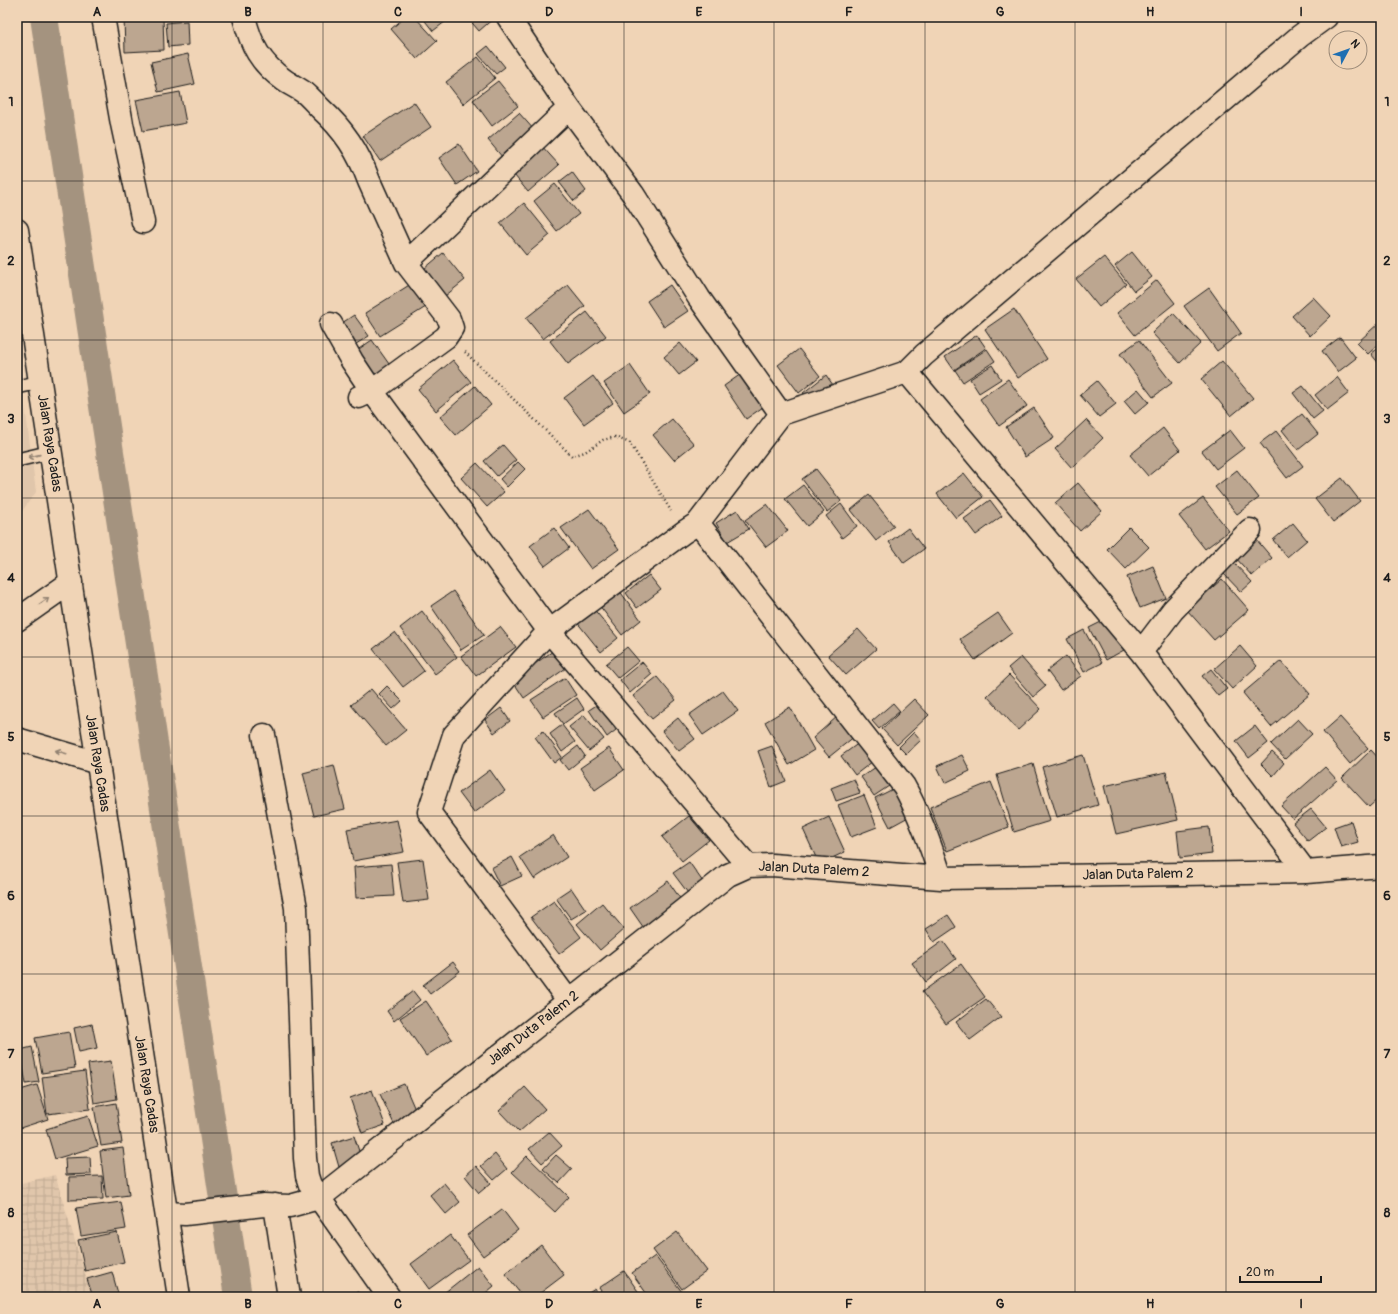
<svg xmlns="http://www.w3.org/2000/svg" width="1398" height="1314" viewBox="0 0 1398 1314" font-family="Pangolin,sans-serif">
  <defs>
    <pattern id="industrial-grid" width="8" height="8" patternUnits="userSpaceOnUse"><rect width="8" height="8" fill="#e0c6ab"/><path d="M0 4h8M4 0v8" fill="none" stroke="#c0aa93"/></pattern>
  </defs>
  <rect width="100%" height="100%" fill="#f0d4b6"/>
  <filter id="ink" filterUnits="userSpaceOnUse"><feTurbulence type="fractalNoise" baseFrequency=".025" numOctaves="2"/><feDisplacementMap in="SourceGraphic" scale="8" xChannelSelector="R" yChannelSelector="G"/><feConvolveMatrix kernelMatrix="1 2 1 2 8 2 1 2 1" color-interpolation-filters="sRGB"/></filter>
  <g filter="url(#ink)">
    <path fill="#e0c6ab" d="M21 375 36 492 17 518V376Z"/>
    <path fill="url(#industrial-grid)" d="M55 1175 92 1297H17V1184Z"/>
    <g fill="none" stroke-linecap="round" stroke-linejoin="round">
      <path stroke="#a4937f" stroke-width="28" d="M44 17 238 1297"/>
    </g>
    <path fill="#bca690" stroke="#1c1c1c" d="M124 17H163L164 50 125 52Z
      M405 17H415L437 41 417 59 391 29Z
      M422 17H449L450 18 433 31Z
      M467 17H495L479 31Z
      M187 21 188 45 168 47 166 23Z
      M488 46 505 67 496 74 478 54Z
      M188 54 195 84 158 92 151 62Z
      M478 57 495 78 463 104 446 82Z
      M498 81 518 106 492 126 473 100Z
      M180 92 186 123 143 131 136 100Z
      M414 102 431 127 380 161 363 136Z
      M519 113 535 131 503 158 488 140Z
      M459 144 477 171 457 185 439 158Z
      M540 144 559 165 528 192 510 170Z
      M572 172 586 191 574 201 559 182Z
      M555 184 579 214 557 231 534 201Z
      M524 203 550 235 526 255 500 223Z
      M1132 252 1152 277 1134 291 1115 266Z
      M443 253 465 280 440 300 418 274Z
      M1104 257 1126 284 1099 307 1076 279Z
      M1157 280 1175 303 1135 335 1117 313Z
      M414 282 429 305 380 336 365 313Z
      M568 285 585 306 543 339 526 318Z
      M670 285 688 311 664 327 647 301Z
      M1209 288 1241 333 1217 351 1184 306Z
      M1313 297 1331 316 1310 336 1292 316Z
      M1014 309 1047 359 1018 378 985 329Z
      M587 312 606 336 568 364 550 341Z
      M1173 313 1201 343 1180 363 1152 333Z
      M354 315 369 336 356 344 342 323Z
      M1381 321V342L1368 354 1357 343Z
      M977 335 986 348 954 370 945 357Z
      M1340 337 1356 358 1338 372 1322 351Z
      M372 340 394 371 374 384 353 353Z
      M1139 340 1172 383 1153 397 1120 354Z
      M680 343 696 362 679 375 664 357Z
      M1381 346V366L1371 354Z
      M799 349 820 376 799 393 778 365Z
      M987 349 995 361 963 382 955 370Z
      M453 360 471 382 436 411 418 389Z
      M1222 361 1253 398 1231 416 1201 379Z
      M630 365 650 394 624 412 604 383Z
      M992 365 1001 379 979 393 970 379Z
      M741 374 763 407 746 419 724 386Z
      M826 375 833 385 811 403 803 393Z
      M593 376 613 403 584 424 564 398Z
      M1337 377 1349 393 1327 410 1315 395Z
      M1008 379 1027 406 999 426 980 399Z
      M1097 381 1116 404 1099 417 1080 395Z
      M475 386 491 405 456 435 440 417Z
      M1303 386 1323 411 1313 419 1293 393Z
      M1138 389 1149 402 1135 414 1124 401Z
      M1034 408 1054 438 1025 457 1006 427Z
      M1302 414 1318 434 1298 450 1282 430Z
      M672 419 694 444 674 460 653 435Z
      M1086 420 1103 438 1072 468 1055 449Z
      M1163 428 1180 450 1148 476 1130 455Z
      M1230 430 1244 448 1216 469 1202 451Z
      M1276 431 1303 466 1287 478 1260 443Z
      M503 445 516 460 497 476 484 461Z
      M518 462 525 469 507 487 500 479Z
      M477 463 504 492 487 507 461 478Z
      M816 469 841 501 827 512 802 479Z
      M1237 470 1259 498 1237 514 1215 487Z
      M964 473 983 497 956 518 937 494Z
      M1342 478 1360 501 1333 522 1315 499Z
      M1078 483 1102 511 1080 531 1055 503Z
      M803 485 824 512 807 526 785 499Z
      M869 495 894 526 876 541 851 510Z
      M1203 498 1229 531 1205 549 1179 516Z
      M990 500 1002 516 976 535 964 519Z
      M767 504 788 531 766 547 745 520Z
      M841 504 857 526 842 538 826 516Z
      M589 509 619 549 591 569 561 528Z
      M737 510 749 529 727 542 716 523Z
      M1293 523 1307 540 1287 557 1273 540Z
      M1129 527 1149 547 1126 569 1107 549Z
      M554 528 569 548 545 566 530 546Z
      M908 528 924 549 904 563 889 542Z
      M1256 539 1272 558 1252 576 1235 557Z
      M1234 563 1252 582 1241 592 1223 573Z
      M1153 566 1166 598 1140 608 1127 577Z
      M649 575 661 590 637 608 626 593Z
      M1222 579 1249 610 1214 640 1187 610Z
      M619 590 641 620 622 635 599 605Z
      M453 591 484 635 461 650 431 606Z
      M592 607 618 638 601 652 576 621Z
      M422 611 457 657 435 674 400 628Z
      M998 613 1012 633 975 660 960 639Z
      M1107 619 1124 650 1106 660 1089 628Z
      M500 627 516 647 476 676 461 656Z
      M858 629 876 649 846 675 828 655Z
      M1084 630 1102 663 1084 672 1067 639Z
      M395 632 424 671 403 687 373 649Z
      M1240 646 1257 666 1232 689 1214 669Z
      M627 647 639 661 618 678 606 664Z
      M553 651 566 668 524 698 512 680Z
      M1066 656 1081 676 1061 690 1047 671Z
      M1021 657 1046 686 1033 697 1008 668Z
      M1281 661 1310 694 1271 727 1243 693Z
      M642 662 652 674 630 693 620 680Z
      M1211 669 1227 689 1218 696 1202 676Z
      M1009 675 1041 709 1018 730 987 696Z
      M657 677 676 700 652 719 633 696Z
      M565 678 576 695 543 717 531 700Z
      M387 686 402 701 393 709 379 694Z
      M371 689 406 730 386 746 351 705Z
      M723 691 738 711 703 735 689 715Z
      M577 698 584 709 563 724 555 713Z
      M914 699 929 715 897 745 882 729Z
      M893 703 900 711 879 729 872 721Z
      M598 704 616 730 607 737 589 710Z
      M790 707 814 750 789 765 765 722Z
      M501 708 510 721 494 733 485 720Z
      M584 715 604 739 589 751 569 727Z
      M838 716 855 736 829 757 813 738Z
      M1340 717 1368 748 1350 764 1323 732Z
      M678 718 695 739 679 751 662 731Z
      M1298 719 1312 734 1285 759 1271 744Z
      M562 725 575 742 562 752 550 734Z
      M1255 726 1268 743 1249 758 1236 741Z
      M543 731 562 757 554 763 535 737Z
      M914 732 921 740 906 754 899 747Z
      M863 740 877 758 855 775 841 756Z
      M578 746 585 756 568 770 560 760Z
      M772 746 786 781 771 787 758 751Z
      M609 748 624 770 595 790 580 768Z
      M1371 750 1381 761V796L1369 807 1342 778Z
      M1272 752 1284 763 1273 776 1261 764Z
      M962 755 970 771 945 783 937 766Z
      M1083 755 1098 805 1057 817 1042 767Z
      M882 763 895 782 874 796 861 777Z
      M1033 764 1050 821 1014 832 997 775Z
      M334 765 345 809 314 816 303 773Z
      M1325 767 1337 780 1293 819 1281 806Z
      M490 770 505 791 474 813 459 793Z
      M1166 772 1178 820 1116 834 1104 786Z
      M854 779 860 793 836 801 831 788Z
      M991 782 1009 827 947 851 930 807Z
      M897 787 912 815 890 827 875 798Z
      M864 795 877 827 851 837 838 805Z
      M1311 809 1326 827 1308 841 1293 823Z
      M689 816 709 840 682 861 662 837Z
      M829 817 845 852 819 864 803 829Z
      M397 820 404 852 353 861 347 829Z
      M1351 821 1358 842 1341 847 1334 827Z
      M1209 827 1212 854 1180 858 1177 831Z
      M553 835 567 857 534 879 520 857Z
      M512 857 522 876 500 886 491 868Z
      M423 859 429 900 403 903 397 862Z
      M689 862 703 882 688 893 673 873Z
      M391 864 394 896 356 898 354 867Z
      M668 881 686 907 648 934 630 908Z
      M571 888 586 910 571 919 556 898Z
      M554 901 581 937 559 954 531 917Z
      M602 903 624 929 600 950 577 924Z
      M948 915 956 927 934 942 926 929Z
      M943 941 956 959 926 982 912 963Z
      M453 962 460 971 430 994 423 985Z
      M961 964 985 997 946 1024 922 992Z
      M413 991 420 1000 394 1021 387 1011Z
      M986 999 1001 1017 970 1040 956 1022Z
      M426 1001 452 1039 426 1056 400 1018Z
      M92 1024 97 1048 79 1052 74 1028Z
      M69 1032 75 1068 42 1073 35 1038Z
      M32 1047 39 1082 26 1084 20 1050Z
      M111 1061 117 1099 94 1103 88 1064Z
      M85 1071 90 1109 47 1114 42 1077Z
      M404 1084 417 1114 394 1124 380 1094Z
      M37 1085 48 1119 17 1129V1091Z
      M525 1087 545 1109 519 1132 499 1111Z
      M372 1090 385 1125 362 1133 350 1098Z
      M116 1103 122 1143 101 1146 94 1107Z
      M88 1116 98 1146 55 1159 46 1129Z
      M549 1132 562 1146 542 1163 529 1149Z
      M354 1136 362 1160 339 1167 332 1143Z
      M123 1148 129 1195 106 1198 100 1151Z
      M495 1154 507 1169 494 1180 481 1166Z
      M556 1155 572 1169 559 1183 543 1169Z
      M527 1156 569 1197 555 1212 512 1172Z
      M90 1157 91 1174 66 1175 65 1158Z
      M476 1166 491 1183 479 1193 465 1176Z
      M102 1176 103 1199 69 1200V1177Z
      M444 1183 460 1202 446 1214 430 1195Z
      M121 1202 126 1229 81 1236 76 1208Z
      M502 1209 518 1230 483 1256 467 1235Z
      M117 1232 124 1262 85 1271 78 1240Z
      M677 1232 707 1271 682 1289 653 1250Z
      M450 1235 469 1260 429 1289 411 1264Z
      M541 1245 564 1275 535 1297H523L505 1274Z
      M655 1256 685 1296 683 1297H649L632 1273Z
      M478 1266 494 1286 481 1297H439Z
      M624 1271 642 1297H605L599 1288Z
      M112 1272 119 1297H93L87 1279Z
      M595 1289 600 1297H582Z
      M358 1292 359 1297H341Z"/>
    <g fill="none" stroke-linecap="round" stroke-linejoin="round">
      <g stroke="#1c1c1c" stroke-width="16">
        <path id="lane" d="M17 387 41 382
          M17 460 51 452"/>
      </g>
      <g stroke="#1c1c1c" stroke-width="25">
        <path id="street" d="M103 17 122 124 143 222
          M244 17C251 45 260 63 284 80 291 85 298 88 305 93 310 97 315 103 320 108 344 130 358 151 369 181L406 263 449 319 452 328 446 337 372 391 352 361 331 324
          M508 17 569 108 633 194 699 298 781 414
          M406 263 569 108
          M907 372 1141 652 1306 872
          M359 397 372 391 549 631 748 866
          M698 523 904 786C920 815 931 846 941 878
          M17 620 71 582
          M1141 652 1173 610 1250 530
          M264 735 296 908 305 1158 307 1176 310 1185 389 1297
          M17 739 98 763
          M568 1000 429 812 454 735 549 631 684 532 698 523 781 414 907 372 924 355 1300 36 1326 17
          M275 1205 289 1297
          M167 1213 185 1214 264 1205 290 1206 319 1198 728 875 748 866 772 865 941 878 1306 872 1381 866"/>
      </g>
      <g stroke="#1c1c1c" stroke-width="25">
        <path id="secondary" d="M17 230 179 1297"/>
      </g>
      <path stroke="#1c1c1c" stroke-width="2.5" stroke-dasharray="1 3" stroke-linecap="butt" d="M465 352 572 456 585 452 603 440 615 437 630 443 671 511"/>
      <use href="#lane" stroke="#f0d4b6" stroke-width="13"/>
      <use href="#street" stroke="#f0d4b6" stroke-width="22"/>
      <use href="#secondary" stroke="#f0d4b6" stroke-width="22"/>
    </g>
    <defs><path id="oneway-shaft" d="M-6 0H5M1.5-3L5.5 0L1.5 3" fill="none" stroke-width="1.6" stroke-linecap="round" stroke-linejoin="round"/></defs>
    <g stroke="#918171">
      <use href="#oneway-shaft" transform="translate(34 456) rotate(167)"/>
      <use href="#oneway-shaft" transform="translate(44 601) rotate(-35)"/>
      <use href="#oneway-shaft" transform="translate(61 752) rotate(-164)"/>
    </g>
  </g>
  <path fill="none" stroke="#1c1c1c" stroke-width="1" stroke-opacity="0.55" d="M172 17V1297M323 17V1297M473 17V1297M624 17V1297M774 17V1297M925 17V1297M1075 17V1297M1226 17V1297M17 181H1381M17 340H1381M17 498H1381M17 657H1381M17 816H1381M17 974H1381M17 1133H1381"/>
  <g text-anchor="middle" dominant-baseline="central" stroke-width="4" stroke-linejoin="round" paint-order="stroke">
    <g font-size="14" fill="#1c1c1c" stroke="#f0d4b6">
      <text transform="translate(50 443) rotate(81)">Jalan Raya Cadas</text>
      <text transform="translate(98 763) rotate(81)">Jalan Raya Cadas</text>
      <text transform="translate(814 869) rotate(3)">Jalan Duta Palem 2</text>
      <text transform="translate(1138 874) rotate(-1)">Jalan Duta Palem 2</text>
      <text transform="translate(533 1028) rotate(-38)">Jalan Duta Palem 2</text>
      <text transform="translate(147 1084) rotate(81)">Jalan Raya Cadas</text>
    </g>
  </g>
  <rect width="1398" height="1314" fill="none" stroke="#f0d4b6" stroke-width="44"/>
  <g transform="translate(1348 50) rotate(49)"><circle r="19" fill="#f0d4b6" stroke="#9b8a78"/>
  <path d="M0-3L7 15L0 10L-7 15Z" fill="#1f6fb2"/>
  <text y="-6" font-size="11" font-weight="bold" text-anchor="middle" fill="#1c1c1c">N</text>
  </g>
  <path d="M1240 1276v6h81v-6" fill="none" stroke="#1c1c1c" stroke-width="2"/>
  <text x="1246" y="1276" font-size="12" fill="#1c1c1c" stroke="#f0d4b6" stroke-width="3" paint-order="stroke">20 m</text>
  <rect x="22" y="22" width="1354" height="1270" fill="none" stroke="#1c1c1c" stroke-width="1.5"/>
  <g font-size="13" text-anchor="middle" font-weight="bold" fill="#1c1c1c">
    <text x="97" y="16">A</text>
    <text x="248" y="16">B</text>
    <text x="398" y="16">C</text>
    <text x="549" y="16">D</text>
    <text x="699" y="16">E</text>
    <text x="849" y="16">F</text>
    <text x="1000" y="16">G</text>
    <text x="1150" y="16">H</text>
    <text x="1301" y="16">I</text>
    <text x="11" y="106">1</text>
    <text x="1387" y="106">1</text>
    <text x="11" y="265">2</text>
    <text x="1387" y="265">2</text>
    <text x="11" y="423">3</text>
    <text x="1387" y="423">3</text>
    <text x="11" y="582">4</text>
    <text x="1387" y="582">4</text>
    <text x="11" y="741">5</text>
    <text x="1387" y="741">5</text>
    <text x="11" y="900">6</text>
    <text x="1387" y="900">6</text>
    <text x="11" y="1058">7</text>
    <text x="1387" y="1058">7</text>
    <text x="11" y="1217">8</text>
    <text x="1387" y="1217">8</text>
    <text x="97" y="1308">A</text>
    <text x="248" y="1308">B</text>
    <text x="398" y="1308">C</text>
    <text x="549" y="1308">D</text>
    <text x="699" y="1308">E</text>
    <text x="849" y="1308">F</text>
    <text x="1000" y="1308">G</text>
    <text x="1150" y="1308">H</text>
    <text x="1301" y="1308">I</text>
  </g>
</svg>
